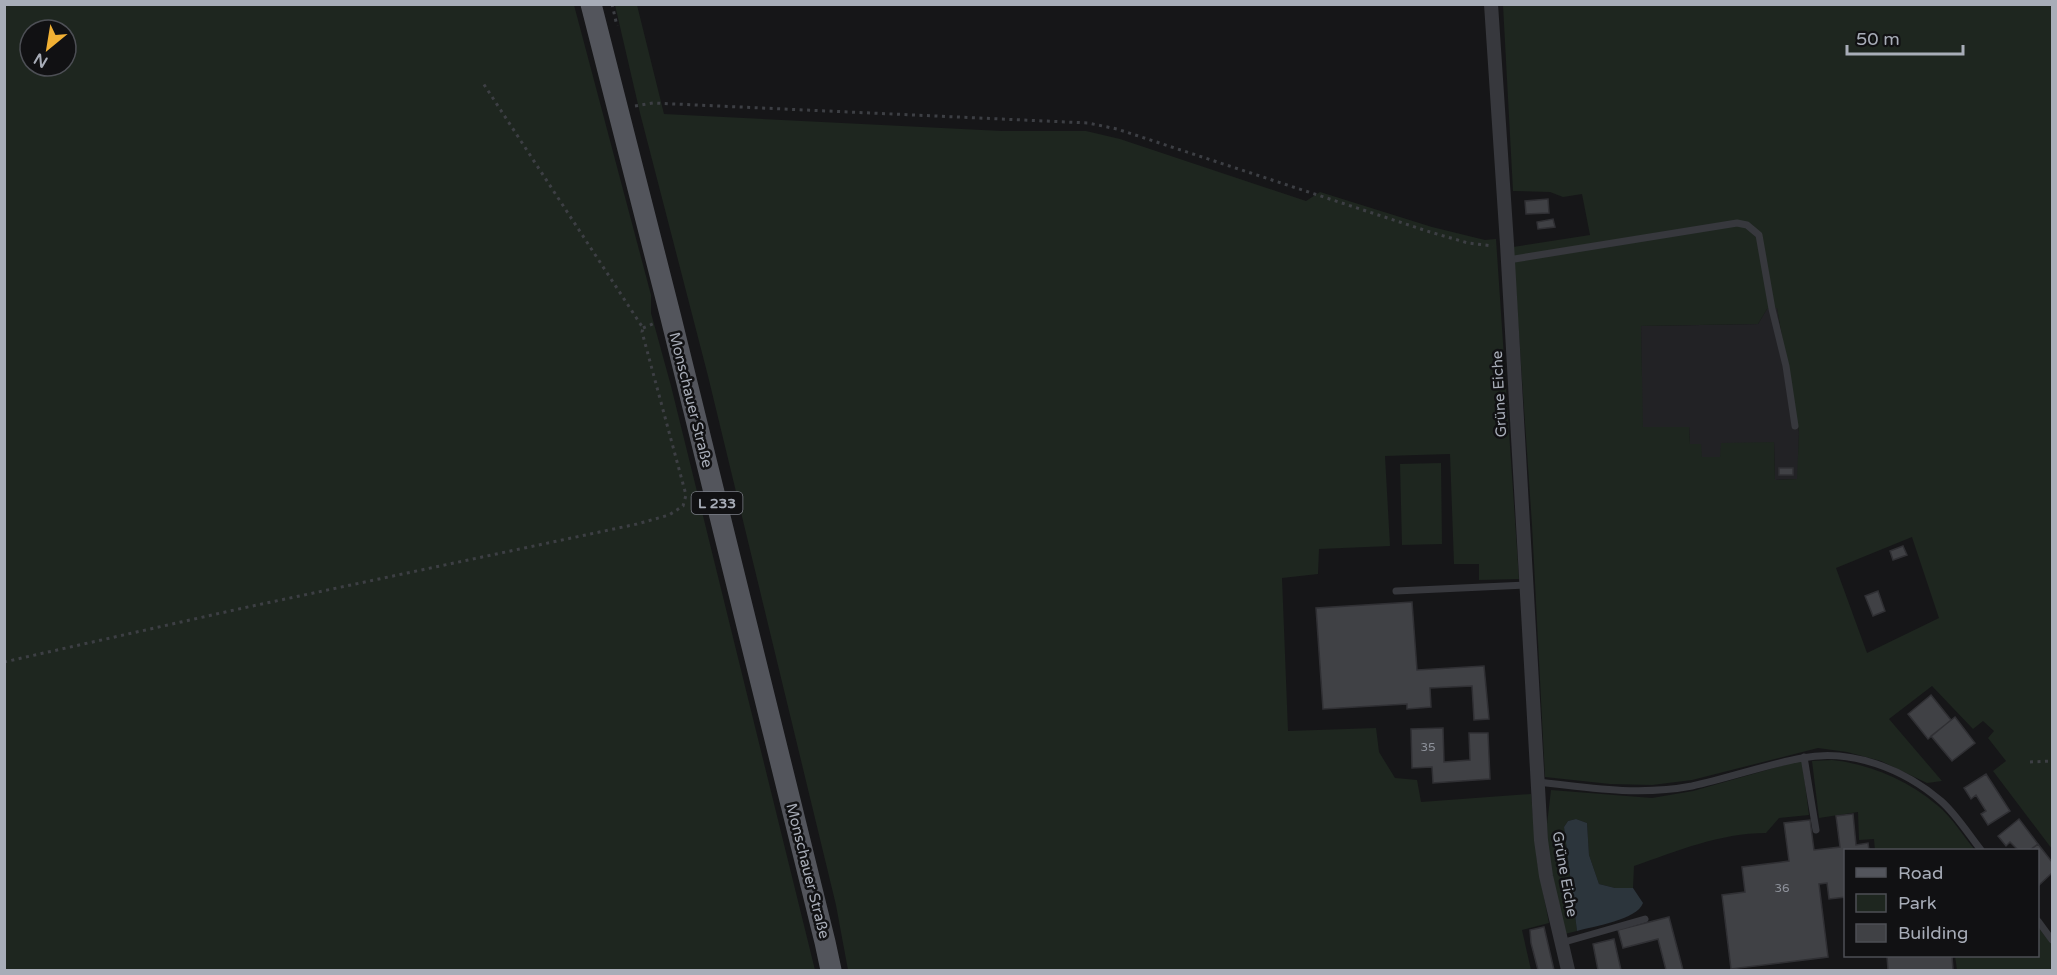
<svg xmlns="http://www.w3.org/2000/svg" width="2057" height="975" viewBox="0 0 2057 975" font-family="'Varela Round',sans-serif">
  <rect width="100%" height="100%" fill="#161618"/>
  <path fill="#222225" d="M1777 308 1799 432 1798 479 1775 480 1774 443H1721V457H1702L1690 444 1689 427H1642L1641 326 1758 324 1767 309Z"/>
  <path fill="#1e261f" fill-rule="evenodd" d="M5 4 574 5 651 295V313L671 386 815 970H5ZM30 30H66V66H30Z
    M615 5H637L664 114 1002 131H1086L1120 139 1306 201 1320 192 1432 227 1485 240 1496 239 1519 579 1479 580V564H1454L1450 454 1385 456 1390 546 1319 549 1318 574 1282 578 1288 731 1376 728 1379 752 1395 778 1417 780 1421 802 1531 794 1537 861 1549 923 1522 930 1531 970H848L836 905 708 376 640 113Z
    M1503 5H2052V849L1993 771 2006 761 1988 738 1994 731 1983 721 1973 729 1932 686 1889 719 1942 781 1927 783 1881 761 1847 752 1818 748 1692 780 1652 785 1610 784 1545 777 1532 525 1513 247 1590 235 1582 194 1563 197 1550 192 1513 191ZM1777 308 1799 432 1797 479 1775 480 1774 442 1721 443 1720 457H1702L1701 444H1690L1689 427H1643L1641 326 1758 324 1767 309ZM1912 537 1939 618 1867 653 1836 568Z
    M1441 463 1442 544 1402 545 1400 464Z
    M1802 760 1809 815 1779 818 1766 833C1720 833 1677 851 1634 866L1633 888H1615L1599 884 1589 855 1587 823 1576 819 1568 821 1564 827 1577 931 1565 934 1548 859 1547 824 1551 790 1652 798 1693 791Z
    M1832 760C1870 764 1907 780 1937 805 1952 817 1963 836 1975 850H1875L1874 839 1859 840 1858 812 1819 818 1812 761Z
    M2038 927 2052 945V970H1957L1955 956H2038Z"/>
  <path fill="#2c353c" d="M1576 819 1587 823 1589 855 1599 884 1615 888H1633L1643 903C1637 920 1594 926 1577 931L1564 827 1568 821Z"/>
  <path fill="#404145" stroke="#303034" stroke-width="1.5" d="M1548 199 1549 213 1526 214 1525 201Z
    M1553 219 1555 227 1538 229 1537 222Z
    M1779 468H1793V475H1779Z
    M1903 546 1907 555 1893 560 1890 551Z
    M1878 591 1885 611 1873 616 1865 596Z
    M1412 602 1417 670 1484 666 1489 719 1474 720 1472 686 1430 688 1431 707 1407 709V704L1323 709 1316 608Z
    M1931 695 1951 720 1928 739 1908 714Z
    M1955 717 1975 743 1952 761 1931 736Z
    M1443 728 1444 762 1470 760 1469 733H1488L1490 779 1433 783 1432 767 1412 768 1411 729Z
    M1986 774 2010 811 1988 825 1981 814 1986 811 1976 795 1971 799 1964 788Z
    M1853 814 1856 845 1868 843 1869 850H1846V897L1829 899 1827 883 1819 884 1828 957 1731 969 1722 895 1745 892 1742 867 1789 861 1784 823 1810 820 1814 850 1840 847 1836 816Z
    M2019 819 2038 844 2030 850H2018L2010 842 2006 846 1998 836Z
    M2038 844 2052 862V873L2038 886V850H2030Z
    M1669 917 1683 970H1666L1658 939 1623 948 1618 930Z
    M1544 927 1554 970H1538L1531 943 1530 930Z
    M1614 939 1621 970H1598L1593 944Z
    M1887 956H1952L1953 970H1888Z"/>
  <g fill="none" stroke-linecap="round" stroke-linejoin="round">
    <path stroke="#3d3f44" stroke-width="3" stroke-dasharray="3 4.5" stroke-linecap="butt" d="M612 4 617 26
      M635 106 653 103 1088 123 1117 129 1430 232 1468 243 1493 246
      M643 328 655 323
      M4 662 243 608 637 524 669 515 683 506 686 495 642 332 643 328 483 83
      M2030 762 2052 761"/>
    <path stroke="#37383d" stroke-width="7" d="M1508 260 1737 223 1747 225 1759 235 1772 309 1786 366 1795 426
      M1396 591 1527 585
      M1804 757 1816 830
      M1538 782C1589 788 1640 796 1692 786 1729 778 1765 765 1802 758 1851 748 1904 769 1941 801 1956 814 1969 835 1981 850
      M2038 921 2052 940
      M1561 943 1645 919"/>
    <path stroke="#37383d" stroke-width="14" d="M1491 4 1507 244 1541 840 1546 876 1568 970"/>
    <path stroke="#53555c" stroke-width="21" d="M591 4 671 318 825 942 831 970"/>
  </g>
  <g text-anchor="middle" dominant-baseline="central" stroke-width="5" stroke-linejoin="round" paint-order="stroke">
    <g font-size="12" fill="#8e929b">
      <text x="1428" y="747">35</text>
      <text x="1782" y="888">36</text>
    </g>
    <rect fill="#111113" stroke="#7b7e86" stroke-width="1.5" x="691.5" y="492" width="51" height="22" rx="4.5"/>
    <g font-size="14" font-weight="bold" fill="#a8adb8">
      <text x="717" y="503">L 233</text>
    </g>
    <g font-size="15" fill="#a8adb8" stroke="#111113">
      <text transform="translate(1499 394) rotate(-93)">Grüne Eiche</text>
      <text transform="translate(691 400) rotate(76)">Monschauer Straße</text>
      <text transform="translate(808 871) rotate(76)">Monschauer Straße</text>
      <text transform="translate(1565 874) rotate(80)">Grüne Eiche</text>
    </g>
  </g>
  <rect width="2057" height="975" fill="none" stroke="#a8adb8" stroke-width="12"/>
  <rect x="1844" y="849" width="195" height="108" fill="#111113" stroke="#4d4f55" stroke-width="1.5"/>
  <rect x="1856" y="868" width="30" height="9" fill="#53555c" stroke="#4d4f55" stroke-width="1.5"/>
  <text x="1898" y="879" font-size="18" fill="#a8adb8">Road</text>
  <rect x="1856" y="894" width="30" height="18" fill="#1e261f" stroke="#4d4f55" stroke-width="1.5"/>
  <text x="1898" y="909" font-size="18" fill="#a8adb8">Park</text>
  <rect x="1856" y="924" width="30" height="18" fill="#404145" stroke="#4d4f55" stroke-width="1.5"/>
  <text x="1898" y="939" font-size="18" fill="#a8adb8">Building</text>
  <g transform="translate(48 48) rotate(210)"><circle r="28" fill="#111113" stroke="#4d4f55" stroke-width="1.5"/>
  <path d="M0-4.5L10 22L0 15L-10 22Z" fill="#f2b134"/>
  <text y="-9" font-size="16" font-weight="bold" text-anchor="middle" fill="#a8adb8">N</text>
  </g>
  <path d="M1847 45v9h116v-9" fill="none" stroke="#a8adb8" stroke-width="3"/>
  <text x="1856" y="45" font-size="18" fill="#a8adb8" stroke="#111113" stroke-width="4.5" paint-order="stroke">50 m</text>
</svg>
